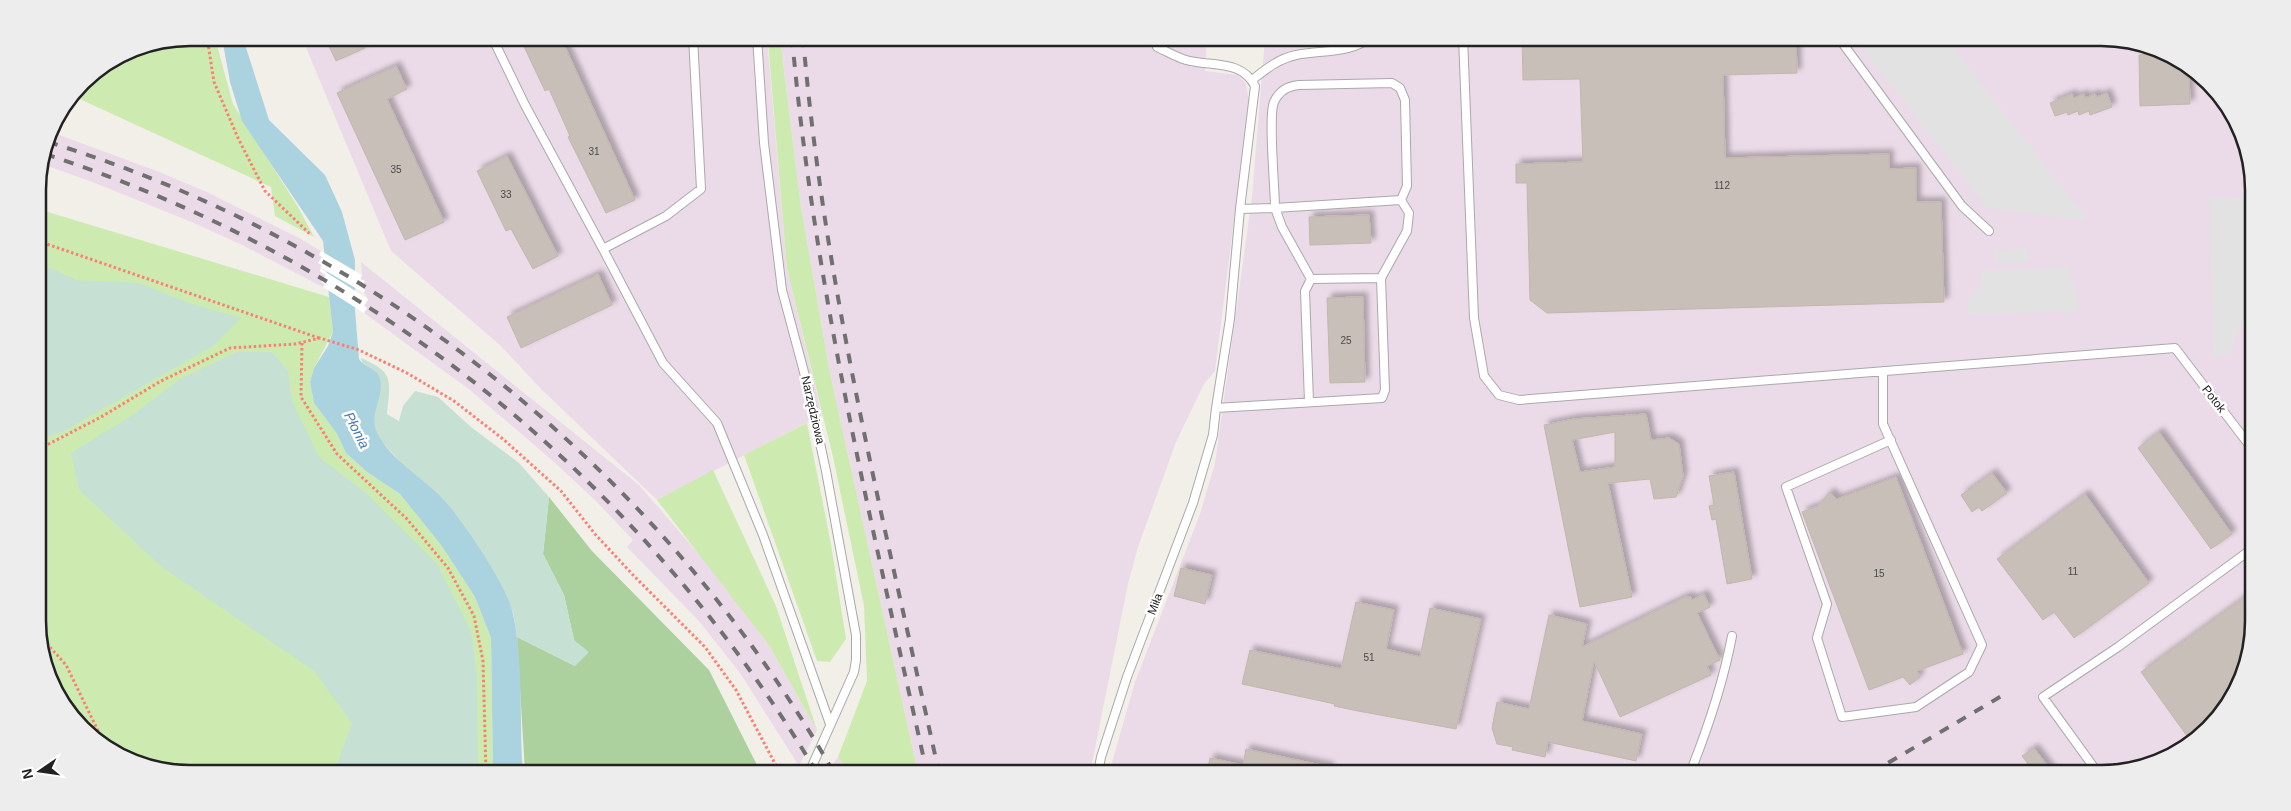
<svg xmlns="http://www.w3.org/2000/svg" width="2291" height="811" viewBox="0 0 2291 811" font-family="Arial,sans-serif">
  <defs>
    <filter id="shadow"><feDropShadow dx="4.5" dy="-4.5" stdDeviation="2.5" flood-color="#0004"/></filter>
  </defs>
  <rect width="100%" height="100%" fill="#f2efe9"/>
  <path fill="#ebdbe8" d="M302 38H767L787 269 822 415 657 500 541 389 501 346 391 251Z
    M780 38H1207L1205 71 1238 75 1246 84 1249 100 1215 371 1204 384 1176 442 1138 547 1128 584 1090 773H918L830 373 801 207Z
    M1265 38H2101L2150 46 2216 90 2238 123 2252 170 2253 621 2228 706 2194 742 2150 765 2111 773H1109L1135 682 1200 514 1215 463 1252 197Z
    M51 132 157 171 209 193 301 239 321 251 319 255 322 257 320 271 326 275 322 282 325 284 323 287 240 244 194 223 95 183 42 164Z
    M361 262 639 485 710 567 768 644 817 730 799 766 740 673 699 621 627 547 633 540 596 501 554 462 470 390 364 313 367 308 364 306 368 299 364 293 365 289 361 287 364 281 360 279 362 275Z
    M838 757 848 773H826Z"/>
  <path fill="#cdebb0" d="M190 38H215L233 104 298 207 314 237 275 216 271 187 73 96 89 76 132 49Z
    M780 38 801 207 830 373 918 773H848L838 757 867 681 864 606 833 457 787 269 768 42Z
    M38 209 329 297 333 332 314 368 310 382 314 403 337 434 346 453 367 472 400 494 441 545 475 597 491 638 493 773H190L141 765 75 721 40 651Z
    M807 423 831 544 846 639 830 662 817 661 744 455Z
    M713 470 776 606 817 730 768 644 657 500Z"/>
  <path fill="#add19e" d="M549 497 592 551 709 670 761 773H525L517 637 575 666 574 640 564 595 543 554Z"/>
  <path fill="#c6e0d4" d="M38 262 76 280 139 283 189 303 241 318 213 346 66 430 39 441Z
    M237 352H272L288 371 292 401 319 457 365 492 437 564 471 631 477 676 478 773H334L352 723 314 671 163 568 79 490 71 453 131 416 180 379Z
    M361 358C395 373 390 380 387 414L399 421 403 406 415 391 438 397 471 427 519 463 549 497 543 554 564 595 574 640 589 652 575 666 517 637 513 612 503 590 483 555 445 501 402 464 363 420 368 385Z"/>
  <path fill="#e2e2e2" d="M1854 38H1946L2088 221 1988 208Z
    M2252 197 2253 321H2242L2229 355 2213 357 2209 198Z
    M2027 248 2028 262 1995 263 1994 250Z
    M2070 267 2071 279 2078 297 2077 311 1968 315V301L1982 283 1981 271Z"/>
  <path fill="#aad3df" d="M222 38H243L269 120 325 175 342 212 355 260V310L359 359C364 368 378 368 380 379 385 401 365 415 380 438 396 464 425 479 445 501 464 523 508 587 513 614 524 666 519 721 523 773H493L491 638 475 597 441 545 400 494 367 472 346 453 337 434 314 403 310 382 314 368 328 346 333 332 323 241 242 121 230 82Z"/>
  <path fill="#fff" d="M321 251 362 275 360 279 365 281 361 287 365 290 364 293 321 268 322 265 318 263 322 257 319 255Z
    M321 269 368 299 364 306 367 308 364 313 323 287 325 284 321 282 326 275 320 271Z"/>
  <path fill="#c7bfb8" stroke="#c4b6ab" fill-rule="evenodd" filter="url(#shadow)" d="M325 38H360L365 48 336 61Z
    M520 38H561L635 200 606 213 568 137 570 136 549 89 545 91Z
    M1522 38H1796L1797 73 1723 75 1725 158 1889 154V169L1916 168V202H1941L1944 302 1547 313 1530 300 1527 183H1516V164L1583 162 1580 79 1523 80Z
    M2163 54 2189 72 2190 104 2140 106 2139 55Z
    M396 66 407 89 387 99 444 222 405 240 337 93Z
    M2107 93 2112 107 2090 115 2089 111 2079 115 2078 111 2068 115 2067 112 2055 116 2050 103 2072 94 2074 98 2084 94 2085 98 2095 94 2097 97Z
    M507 156 558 256 533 269 511 229 506 231 477 171Z
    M1369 215 1371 243 1310 245 1309 217Z
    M598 274 612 305 521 348 507 317Z
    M1363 297 1365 382 1330 383 1327 298Z
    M1646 414 1651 440 1669 438 1679 444 1683 476 1676 497 1654 499 1650 479 1608 483 1632 597 1580 607 1544 425 1574 419ZM1615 432V467L1580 472 1572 440Z
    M2159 432 2232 534 2211 549 2138 448Z
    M1734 472 1752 579 1727 584 1716 519 1712 520 1709 506 1714 505 1709 476Z
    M1992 473 2007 493 1982 511 1979 507 1972 512 1961 495Z
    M1896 477 1963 654 1917 671 1920 677 1910 685 1903 677 1869 690 1802 512 1818 506 1830 492 1837 499Z
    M2085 494 2149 583 2074 638 2054 612 2043 620 1997 559Z
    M1181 568 1212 575 1205 604 1174 596Z
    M2253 591 2254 621 2246 670 2228 706 2192 743 2141 672Z
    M1704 594 1710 607 1697 613 1720 660 1707 666 1711 675 1620 717 1594 661 1582 721 1642 734 1636 761 1548 742 1545 757 1512 750 1513 747 1497 744 1492 728 1497 702 1529 709 1549 615 1587 624 1582 647 1685 597H1691L1692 600Z
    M1356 602 1394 610 1386 649 1420 657 1430 608 1481 619 1456 729 1358 711 1334 706 1335 704 1242 684 1250 650 1341 669Z
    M2034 748 2053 773H2035L2022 756Z
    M1246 749 1330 767 1329 773H1207L1210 758 1243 765Z"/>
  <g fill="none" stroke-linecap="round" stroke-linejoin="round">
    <g stroke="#a9a9a9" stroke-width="10">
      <path id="service" d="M492 37 525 105 603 249 666 216 701 189 693 37
        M757 37 764 143 782 290 808 387 826 471 856 635V660L854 672 809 773
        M1155 37 1157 47C1166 51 1176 57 1186 60 1211 67 1241 59 1255 86L1240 209 1230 319 1216 408
        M1463 37 1474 318 1484 376 1499 395 1519 400 2175 348 2253 450
        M1838 37 1962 206 1989 231
        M1252 80C1266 69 1278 59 1296 55 1320 50 1351 54 1371 37
        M1240 209 1275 208C1275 188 1268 116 1274 102 1279 91 1288 86 1299 85L1392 83 1400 88 1405 100 1407 186 1401 200
        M603 249 663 363 717 423 763 535 830 724
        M1311 279 1381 278
        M1883 371V424L1982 645 1969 672 1916 707 1842 717 1817 638 1827 604 1786 487 1891 440
        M1098 773 1101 757 1127 677 1193 503 1213 435 1216 408 1382 398 1385 390 1381 278 1407 231 1409 213 1401 200 1275 208 1282 227 1311 279 1305 291 1309 402
        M1690 773C1708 728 1723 684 1732 636
        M2098 773 2043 697 2118 647 2253 548"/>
    </g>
    <path stroke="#fa8072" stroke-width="3" stroke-dasharray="2.5 2.5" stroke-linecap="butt" d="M207 37 214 82 238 138 265 191 310 234
      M38 241 319 338
      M302 343 301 397 337 454 407 519 448 568 474 616 483 661 486 773
      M39 449 101 417 161 381 230 348 295 344 320 338 359 350 407 373 454 401 503 439 561 491 595 534 634 576 705 647 736 690 780 773
      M40 636 66 665 102 739"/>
    <use href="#service" stroke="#fff" stroke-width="8"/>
    <path stroke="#707070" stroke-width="4" stroke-dasharray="10 10" stroke-linecap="butt" d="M792 37C814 287 873 530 927 773
      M803 37C824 287 886 530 939 773
      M48 142C378 243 664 474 834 773
      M45 154C371 260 642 479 817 773
      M1871 773 2005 694"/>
  </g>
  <g text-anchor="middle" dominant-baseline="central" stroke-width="5" stroke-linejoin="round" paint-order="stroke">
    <g font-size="10" fill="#4b4948">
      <text x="594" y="151">31</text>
      <text x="396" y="169">35</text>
      <text x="1722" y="185">112</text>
      <text x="506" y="194">33</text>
      <text x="1346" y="340">25</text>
      <text x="2073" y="571">11</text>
      <text x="1879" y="573">15</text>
      <text x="1369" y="657">51</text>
    </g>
    <g font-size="12" fill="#222" stroke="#fff">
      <text transform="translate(2214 399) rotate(52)">Potok</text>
      <text transform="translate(813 410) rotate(77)">Narzędziowa</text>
      <text transform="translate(1155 604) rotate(-69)">Miła</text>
    </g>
    <g font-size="14" font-style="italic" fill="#4a7aab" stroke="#fff">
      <text transform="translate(357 430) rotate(63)">Płonia</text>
    </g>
  </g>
  <path d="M0 0H2291V811H0ZM190 46H2101A144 144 0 0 1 2245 190V621A144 144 0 0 1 2101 765H190A144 144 0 0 1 46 621V190A144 144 0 0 1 190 46Z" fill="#ededed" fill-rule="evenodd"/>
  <path fill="none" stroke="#222" stroke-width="2.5" d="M190 46H2101A144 144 0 0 1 2245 190V621A144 144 0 0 1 2101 765H190A144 144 0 0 1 46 621V190A144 144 0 0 1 190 46Z"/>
  <g transform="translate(40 771) rotate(257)" stroke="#ffffff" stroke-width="4" paint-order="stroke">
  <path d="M0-4L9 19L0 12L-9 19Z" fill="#222222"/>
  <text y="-8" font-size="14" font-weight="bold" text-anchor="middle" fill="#222222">N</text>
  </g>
</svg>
